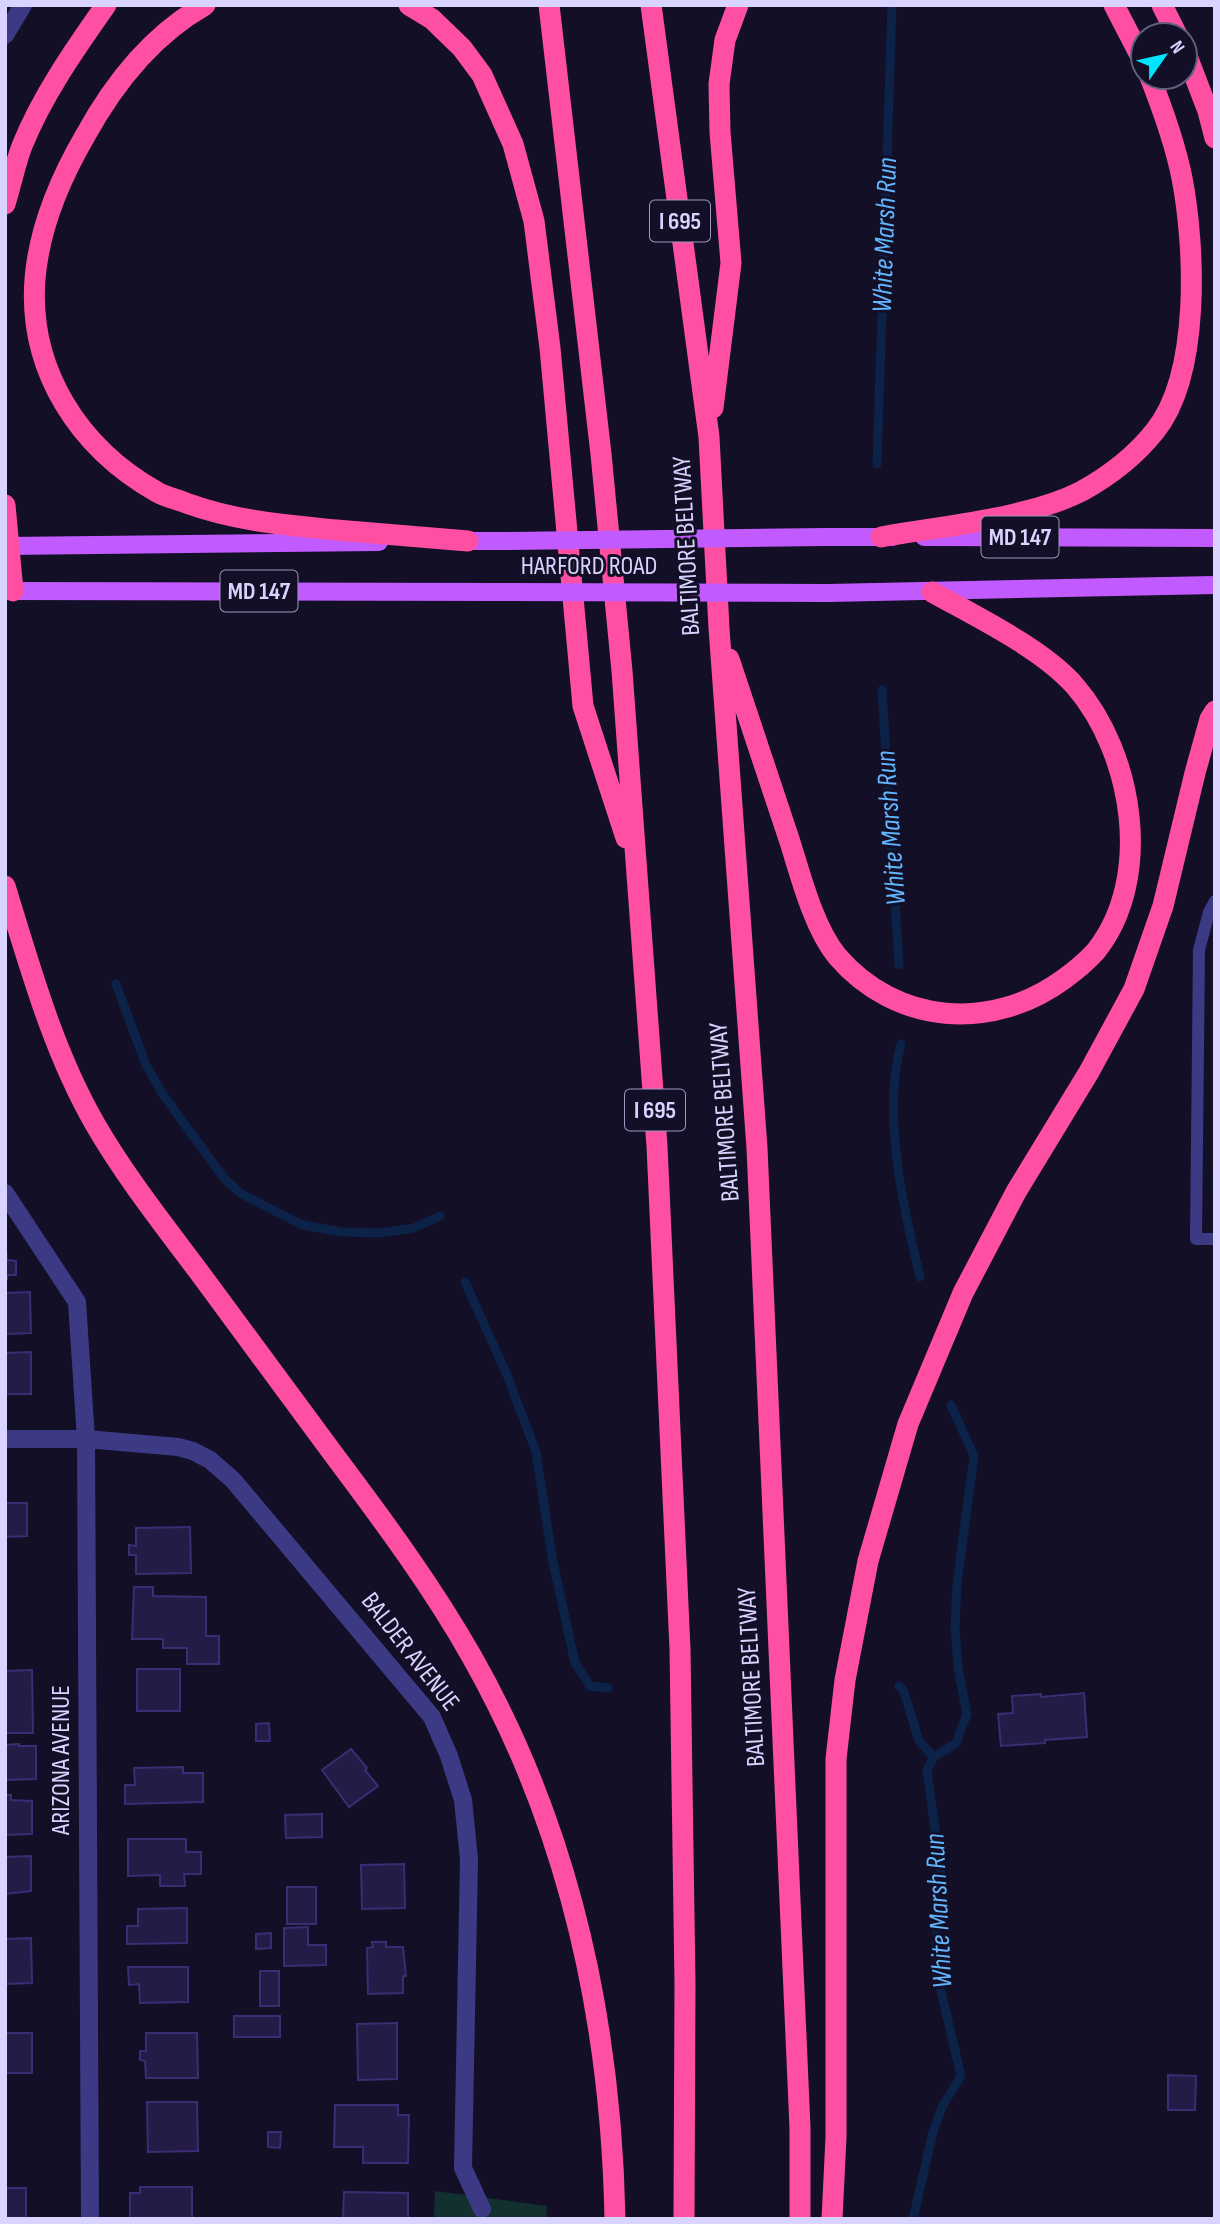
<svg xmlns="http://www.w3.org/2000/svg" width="1220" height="2224" viewBox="0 0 1220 2224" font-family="'Sofia Sans Condensed',sans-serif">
  <rect width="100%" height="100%" fill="#130f26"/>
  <path fill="#12302f" d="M435 2191 547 2206 546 2219H434Z"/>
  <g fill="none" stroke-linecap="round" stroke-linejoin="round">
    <path stroke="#0c2248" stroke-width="9" d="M877 464 892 5
      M882 690 899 965
      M116 984 146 1065 162 1093 223 1177 240 1193 302 1225 342 1232 380 1233 414 1228 440 1216
      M901 1044C882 1114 903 1207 920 1277
      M465 1282 507 1375 536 1452 552 1557 575 1663 590 1686 608 1688
      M899 1686 903 1689 919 1741 934 1757
      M913 2219 933 2132 943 2105 961 2076 941 1991 936 1944 941 1874 927 1770 934 1757 956 1743 967 1714 958 1668 955 1628 957 1584 974 1456 951 1405"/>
  </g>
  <path fill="#241b47" stroke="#3b2d73" stroke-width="2" d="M5 1240 7 1260 16 1261V1275H7V1279H5Z
    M30 1292 31 1333 5 1334V1293Z
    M31 1352V1394H5V1353Z
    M5 1503H27V1536L5 1537Z
    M190 1527 191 1573 136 1574V1555H129V1545L136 1546V1528Z
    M134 1587H153V1596L206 1597V1636H219V1664H187V1648H163V1639H132Z
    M137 1669H180V1711H137Z
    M32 1670 33 1733H5V1671Z
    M1084 1693 1087 1737 1045 1740V1743L1001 1746 998 1714 1013 1713 1012 1696 1041 1694V1697Z
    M269 1723 270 1741H256V1724Z
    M19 1744V1746H36V1779L5 1780V1745Z
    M351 1749 367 1768 365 1770 378 1786 349 1807 322 1770Z
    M183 1767V1773H203V1802L125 1804V1785H135L134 1768Z
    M5 1795H11V1800L32 1801V1834L5 1835Z
    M322 1814V1837L286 1838 285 1815Z
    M128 1839H186V1852H201V1874H184L185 1886H160V1875L128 1876Z
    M31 1856V1891L5 1894V1857Z
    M404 1864 405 1908 362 1909 361 1865Z
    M287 1887H316V1924H287Z
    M187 1908V1943L127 1944V1926H138V1909Z
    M308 1927V1945H326V1965L284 1966V1928Z
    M271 1933V1948L256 1949V1934Z
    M31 1938 32 1983 5 1984V1939Z
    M372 1942H386V1947H403L406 1976H403V1993L368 1994 367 1948 373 1947Z
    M128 1967H188V2002L140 2003 139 1984 129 1985Z
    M260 1971H279V2006H260Z
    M234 2016H280V2037H234Z
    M397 2023V2079L358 2080 357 2024Z
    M5 2033H32V2073H5Z
    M146 2033H197L198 2078H146L145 2061 140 2060V2051H146Z
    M1168 2075 1196 2076 1195 2110H1168Z
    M147 2102H197L198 2151 148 2152Z
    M335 2105H398V2115H409L408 2163H363V2147H334Z
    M268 2132H281L280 2148 268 2147Z
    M140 2187H192V2219H130V2193H140Z
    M5 2188H26V2219H5Z
    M344 2192 408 2193V2219H343Z"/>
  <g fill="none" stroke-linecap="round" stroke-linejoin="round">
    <path stroke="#3d3a85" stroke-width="12" d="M1215 901 1209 912 1199 950 1196 1239H1215"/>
    <path stroke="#3d3a85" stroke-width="18" d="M5 35 23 5
      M5 1193 77 1302 86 1439 90 2219
      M5 1439H86L178 1447 193 1451 210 1460 233 1480 432 1717 449 1756 463 1800 469 1859 463 2168 482 2209"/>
    <path stroke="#c25bff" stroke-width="18" d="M825 537H893
      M924 537 1215 538
      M456 541H502
      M5 546 379 542
      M5 591 504 592
      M828 593 1215 585"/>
    <path stroke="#ff4fa3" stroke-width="21" d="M205 5C152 35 114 83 85 136 60 179 39 229 35 279 28 370 79 448 157 492 165 497 177 499 186 503 235 521 285 525 336 530 380 534 424 537 468 541
      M409 5 432 19 462 48 482 75 513 144 534 221 550 348 583 706 626 838
      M549 5 601 454 622 671 657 1146 680 1649 685 1983 684 2219
      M651 5 709 437 719 628 757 1148 800 2128V2219
      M1114 5 1143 61
      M1162 5 1177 35
      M1185 51 1208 111 1215 138
      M5 204C11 185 15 164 22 146 42 96 75 49 106 5
      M713 408 731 263 720 132 719 84 725 40 738 5
      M5 505 13 591
      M881 537C942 526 1027 519 1082 491 1109 476 1136 455 1155 431 1201 374 1195 246 1182 178 1175 143 1163 110 1150 77
      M729 659C749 720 770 781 790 842 801 877 814 928 837 956 896 1025 992 1032 1064 979 1075 971 1087 961 1096 951 1154 878 1133 753 1075 686 1043 649 975 616 932 592
      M5 886C30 967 53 1051 95 1124 125 1176 163 1224 199 1272 245 1334 291 1396 337 1459 385 1523 433 1588 472 1657 570 1830 611 2022 615 2219
      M832 2219 836 2137V1759L845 1680 868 1561 908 1424 963 1293 1016 1192 1089 1072 1134 989 1163 906 1195 773 1210 719 1215 711"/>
    <path stroke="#c25bff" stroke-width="18" d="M502 541 825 537
      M504 592 828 593"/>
  </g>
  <g text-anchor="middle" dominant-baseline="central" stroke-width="6" stroke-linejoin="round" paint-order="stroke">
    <g fill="#130f26" stroke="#9e99be" stroke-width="2">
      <rect x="650" y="200.5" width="60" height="41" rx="5"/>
      <rect x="981.5" y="516.5" width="77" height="41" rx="5"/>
      <rect x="220.5" y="570.5" width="77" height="41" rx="5"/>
      <rect x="625" y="1089.5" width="60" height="41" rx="5"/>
    </g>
    <g font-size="24" font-weight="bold" fill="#d9d4ff">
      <text x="680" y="221">I 695</text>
      <text x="1020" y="537">MD 147</text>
      <text x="259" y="591">MD 147</text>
      <text x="655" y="1110">I 695</text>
    </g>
    <g font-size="26" fill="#d9d4ff" stroke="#130f26">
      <text transform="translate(687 546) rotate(-93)">BALTIMORE BELTWAY</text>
      <text x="589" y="566">HARFORD ROAD</text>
      <text transform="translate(725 1112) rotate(-94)">BALTIMORE BELTWAY</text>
      <text transform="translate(410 1652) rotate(52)">BALDER AVENUE</text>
      <text transform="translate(752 1677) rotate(-93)">BALTIMORE BELTWAY</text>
      <text transform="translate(61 1760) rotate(-90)">ARIZONA AVENUE</text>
    </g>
    <g font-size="28" font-style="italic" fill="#62b6ff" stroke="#130f26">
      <text transform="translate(885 235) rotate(-88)">White Marsh Run</text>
      <text transform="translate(891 828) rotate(-94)">White Marsh Run</text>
      <text transform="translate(939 1911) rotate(-93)">White Marsh Run</text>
    </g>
  </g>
  <rect width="1220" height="2224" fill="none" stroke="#d9d4ff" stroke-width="14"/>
  <g transform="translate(1164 56) rotate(56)"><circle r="33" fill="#130f26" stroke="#625e7d" stroke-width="2"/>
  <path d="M0-5L12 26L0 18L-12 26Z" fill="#00e5ff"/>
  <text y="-10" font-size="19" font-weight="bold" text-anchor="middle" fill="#d9d4ff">N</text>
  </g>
</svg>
